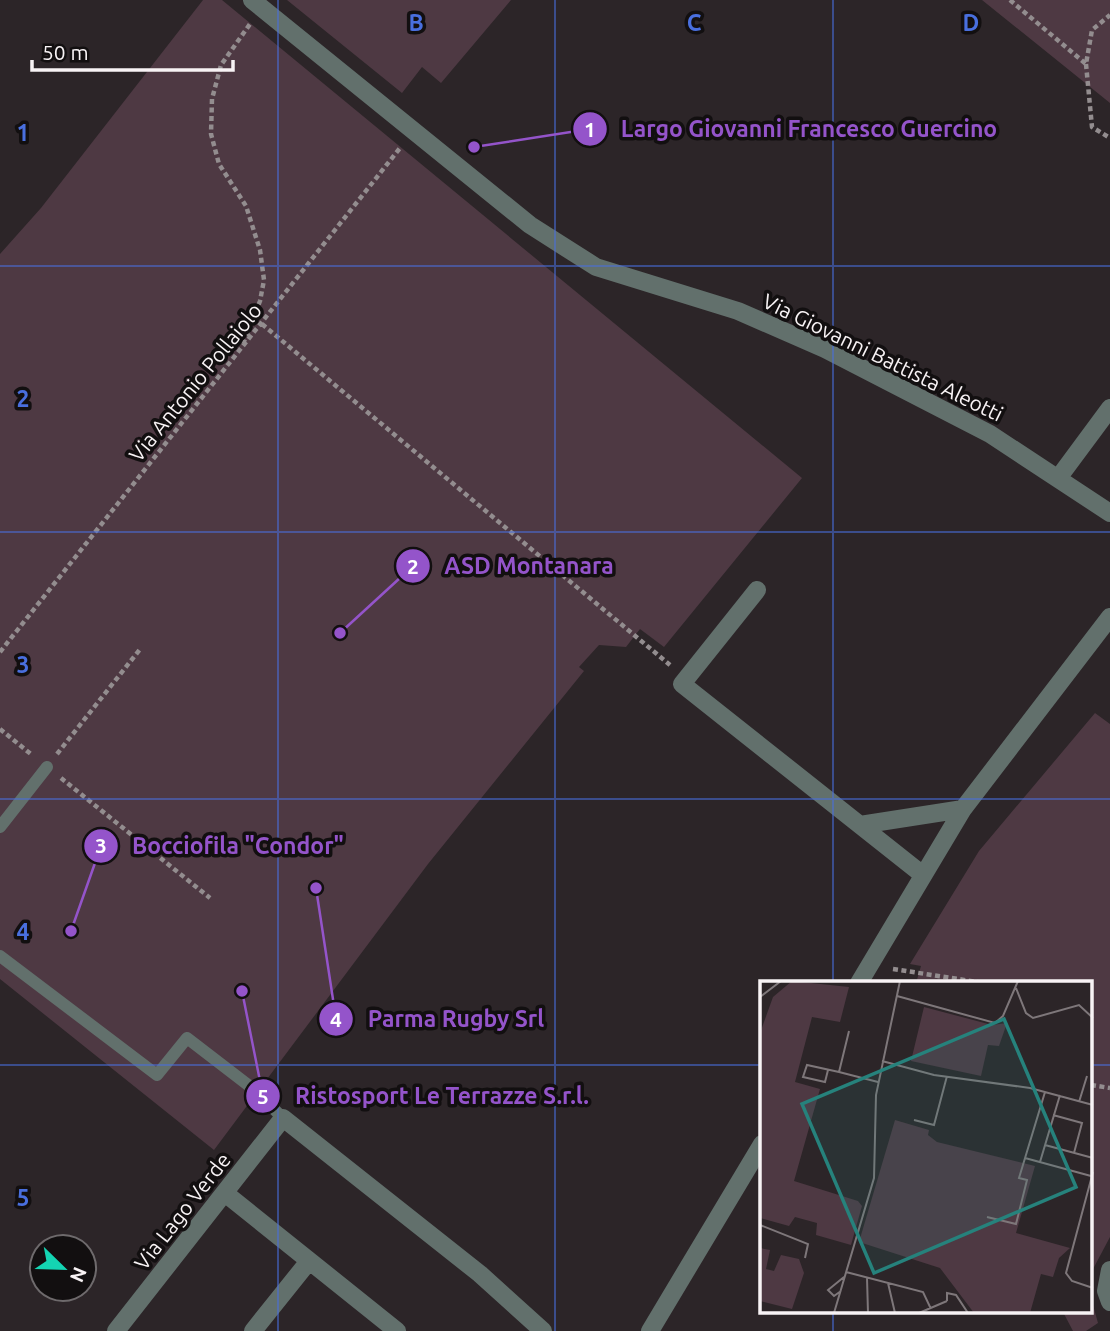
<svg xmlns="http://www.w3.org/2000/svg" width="1110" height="1331" viewBox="0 0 1110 1331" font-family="Ubuntu,sans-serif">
  <rect width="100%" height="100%" fill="#2c2528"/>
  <path fill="#4e3943" d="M203 0H222L802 478 664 647 640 629 626 647 599 645 579 667 584 671 428 864 214 1150 0 979V254L41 208Z
    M287 0H511L441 83 422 67 402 93Z
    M982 0H1110V103Z
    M1095 713 1110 724V1237L1092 1271 1091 1285V983H916L921 966 910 964 979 851Z
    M1091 1298 1098 1323 1086 1331H1073L1063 1312H1091Z"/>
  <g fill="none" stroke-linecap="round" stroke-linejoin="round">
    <path stroke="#938d8f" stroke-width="4.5" stroke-dasharray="5 3.5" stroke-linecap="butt" d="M1010 0 1086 64 1092 30 1110 15
      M1086 64 1092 127 1110 138
      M262 324 670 665
      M243 344 260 301 264 280 260 250 246 206 219 164 211 134 212 99 221 65 250 24
      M0 652 400 148
      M0 729 32 755
      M57 754 141 648
      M61 778 210 898
      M893 969 984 983
      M1091 1085 1110 1088"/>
    <path stroke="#62706c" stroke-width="12" d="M0 827 47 767
      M0 956 157 1075 187 1038 252 1088 283 1118"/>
    <path stroke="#62706c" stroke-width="18" d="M252 0 530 225 596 267 738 311 825 349 990 434 1110 513
      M1059 477 1110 408
      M757 590 682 684 923 875
      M860 825 963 809
      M859 983 963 809 1110 617
      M226 1194 397 1331
      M1110 1270 1106 1291 1110 1302
      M116 1331 283 1118 480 1274 543 1331
      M253 1331 309 1261
      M650 1331 762 1144"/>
  </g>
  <path fill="none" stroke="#496fde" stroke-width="2" stroke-opacity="0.55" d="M278 0V1331M555 0V1331M833 0V983M0 266H1110M0 532H1110M0 799H1110M0 1065H762M1091 1065H1110M833 1312V1331"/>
  <g text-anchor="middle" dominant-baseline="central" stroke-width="7" stroke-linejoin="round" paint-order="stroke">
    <g font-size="21" fill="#f8f3f5" stroke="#120f10">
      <text transform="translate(883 357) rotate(26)">Via Giovanni Battista Aleotti</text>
      <text transform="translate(195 382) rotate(-51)">Via Antonio Pollaiolo</text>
      <text transform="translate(182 1211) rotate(-52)">Via Lago Verde</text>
    </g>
  </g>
  <g transform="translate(760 981)">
    <rect width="332" height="332" fill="#2c2528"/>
    <path d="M32 0 89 6 80 41 52 36 35 101 60 108 34 200 98 220 102 225 91 264 56 254 57 242 35 236 29 245 0 237V52L13 16ZM164 26 232 44 247 42 239 65 228 64 221 95 151 80ZM135 139 169 149 168 154 177 161 275 185 256 252 310 267 299 277 293 296 281 293 270 332H214L180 287 99 261ZM0 267 10 269 6 288 14 290 21 274 39 278 44 292 32 328 0 320Z" fill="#4e3943"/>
    <path fill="none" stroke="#7e777a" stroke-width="2" d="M256 7 266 32 273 37 319 24 333 37M137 15 235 42 243 35 258 0M0 16 21 0M89 50 79 91 118 101M122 80 174 94 270 107 333 124M68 89 65 101 43 96 47 84 79 91M319 121 327 95M293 134 322 142 314 172M154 139 174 144 187 95M285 164 333 177M265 177 331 195M280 181 300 114M333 191 306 292 312 300 333 307M227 236 256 243 267 199 259 197 285 111M0 244 48 263 45 277M86 291 163 311 171 328M107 297 108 332M128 302 135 332M81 310 74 315 68 309 84 296M187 320V312L196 314 208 332M74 332 114 197 116 114 140 0M159 332 187 320"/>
    <path fill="#26827c" fill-opacity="0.15" stroke="#26827c" stroke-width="3.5" d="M244 38 316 206 114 292 42 123Z"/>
    <rect width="332" height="332" fill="none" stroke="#f8f3f5" stroke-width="3.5"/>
  </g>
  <g font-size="23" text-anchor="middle" font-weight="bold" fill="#496fde" stroke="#120f10" stroke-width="7" stroke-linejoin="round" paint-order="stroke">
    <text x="416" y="31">B</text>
    <text x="694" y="31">C</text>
    <text x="971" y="31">D</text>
    <text x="23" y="141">1</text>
    <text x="23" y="407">2</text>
    <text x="23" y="673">3</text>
    <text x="23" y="940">4</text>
    <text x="23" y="1206">5</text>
  </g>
  <path fill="none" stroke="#9454ca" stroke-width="2.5" d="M474 147L590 129M340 633L413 566M71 931L101 846M316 888L336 1019M242 991L263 1096"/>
  <g fill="#9454ca" stroke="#120f10" stroke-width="2.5">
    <circle cx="474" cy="147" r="7"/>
    <circle cx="340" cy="633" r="7"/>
    <circle cx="71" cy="931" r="7"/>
    <circle cx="316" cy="888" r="7"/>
    <circle cx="242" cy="991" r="7"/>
    <circle cx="590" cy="129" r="18"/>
    <circle cx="413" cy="566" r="18"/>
    <circle cx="101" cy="846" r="18"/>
    <circle cx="336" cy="1019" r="18"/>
    <circle cx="263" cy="1096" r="18"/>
  </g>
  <g font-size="21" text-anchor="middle" font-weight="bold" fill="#fff">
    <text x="590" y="137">1</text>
    <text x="413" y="574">2</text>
    <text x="101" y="853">3</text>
    <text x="336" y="1027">4</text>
    <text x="263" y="1104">5</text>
  </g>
  <g font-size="23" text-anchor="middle" font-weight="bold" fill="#9454ca" stroke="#120f10" stroke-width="7" stroke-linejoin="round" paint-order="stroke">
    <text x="809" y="137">Largo Giovanni Francesco Guercino</text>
    <text x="529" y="574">ASD Montanara</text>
    <text x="238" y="854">Bocciofila "Condor"</text>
    <text x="456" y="1027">Parma Rugby Srl</text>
    <text x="442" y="1104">Ristosport Le Terrazze S.r.l.</text>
  </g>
  <g transform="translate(63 1268) rotate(113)"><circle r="33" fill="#120f10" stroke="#6e6a6c" stroke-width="2"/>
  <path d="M0-5L12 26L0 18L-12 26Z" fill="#14d5b3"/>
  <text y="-10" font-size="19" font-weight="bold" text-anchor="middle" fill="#f8f3f5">N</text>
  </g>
  <path d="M32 60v10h201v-10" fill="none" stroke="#f8f3f5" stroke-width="3.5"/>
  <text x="42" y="60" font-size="21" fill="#f8f3f5" stroke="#120f10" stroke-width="5" paint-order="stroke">50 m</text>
</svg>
